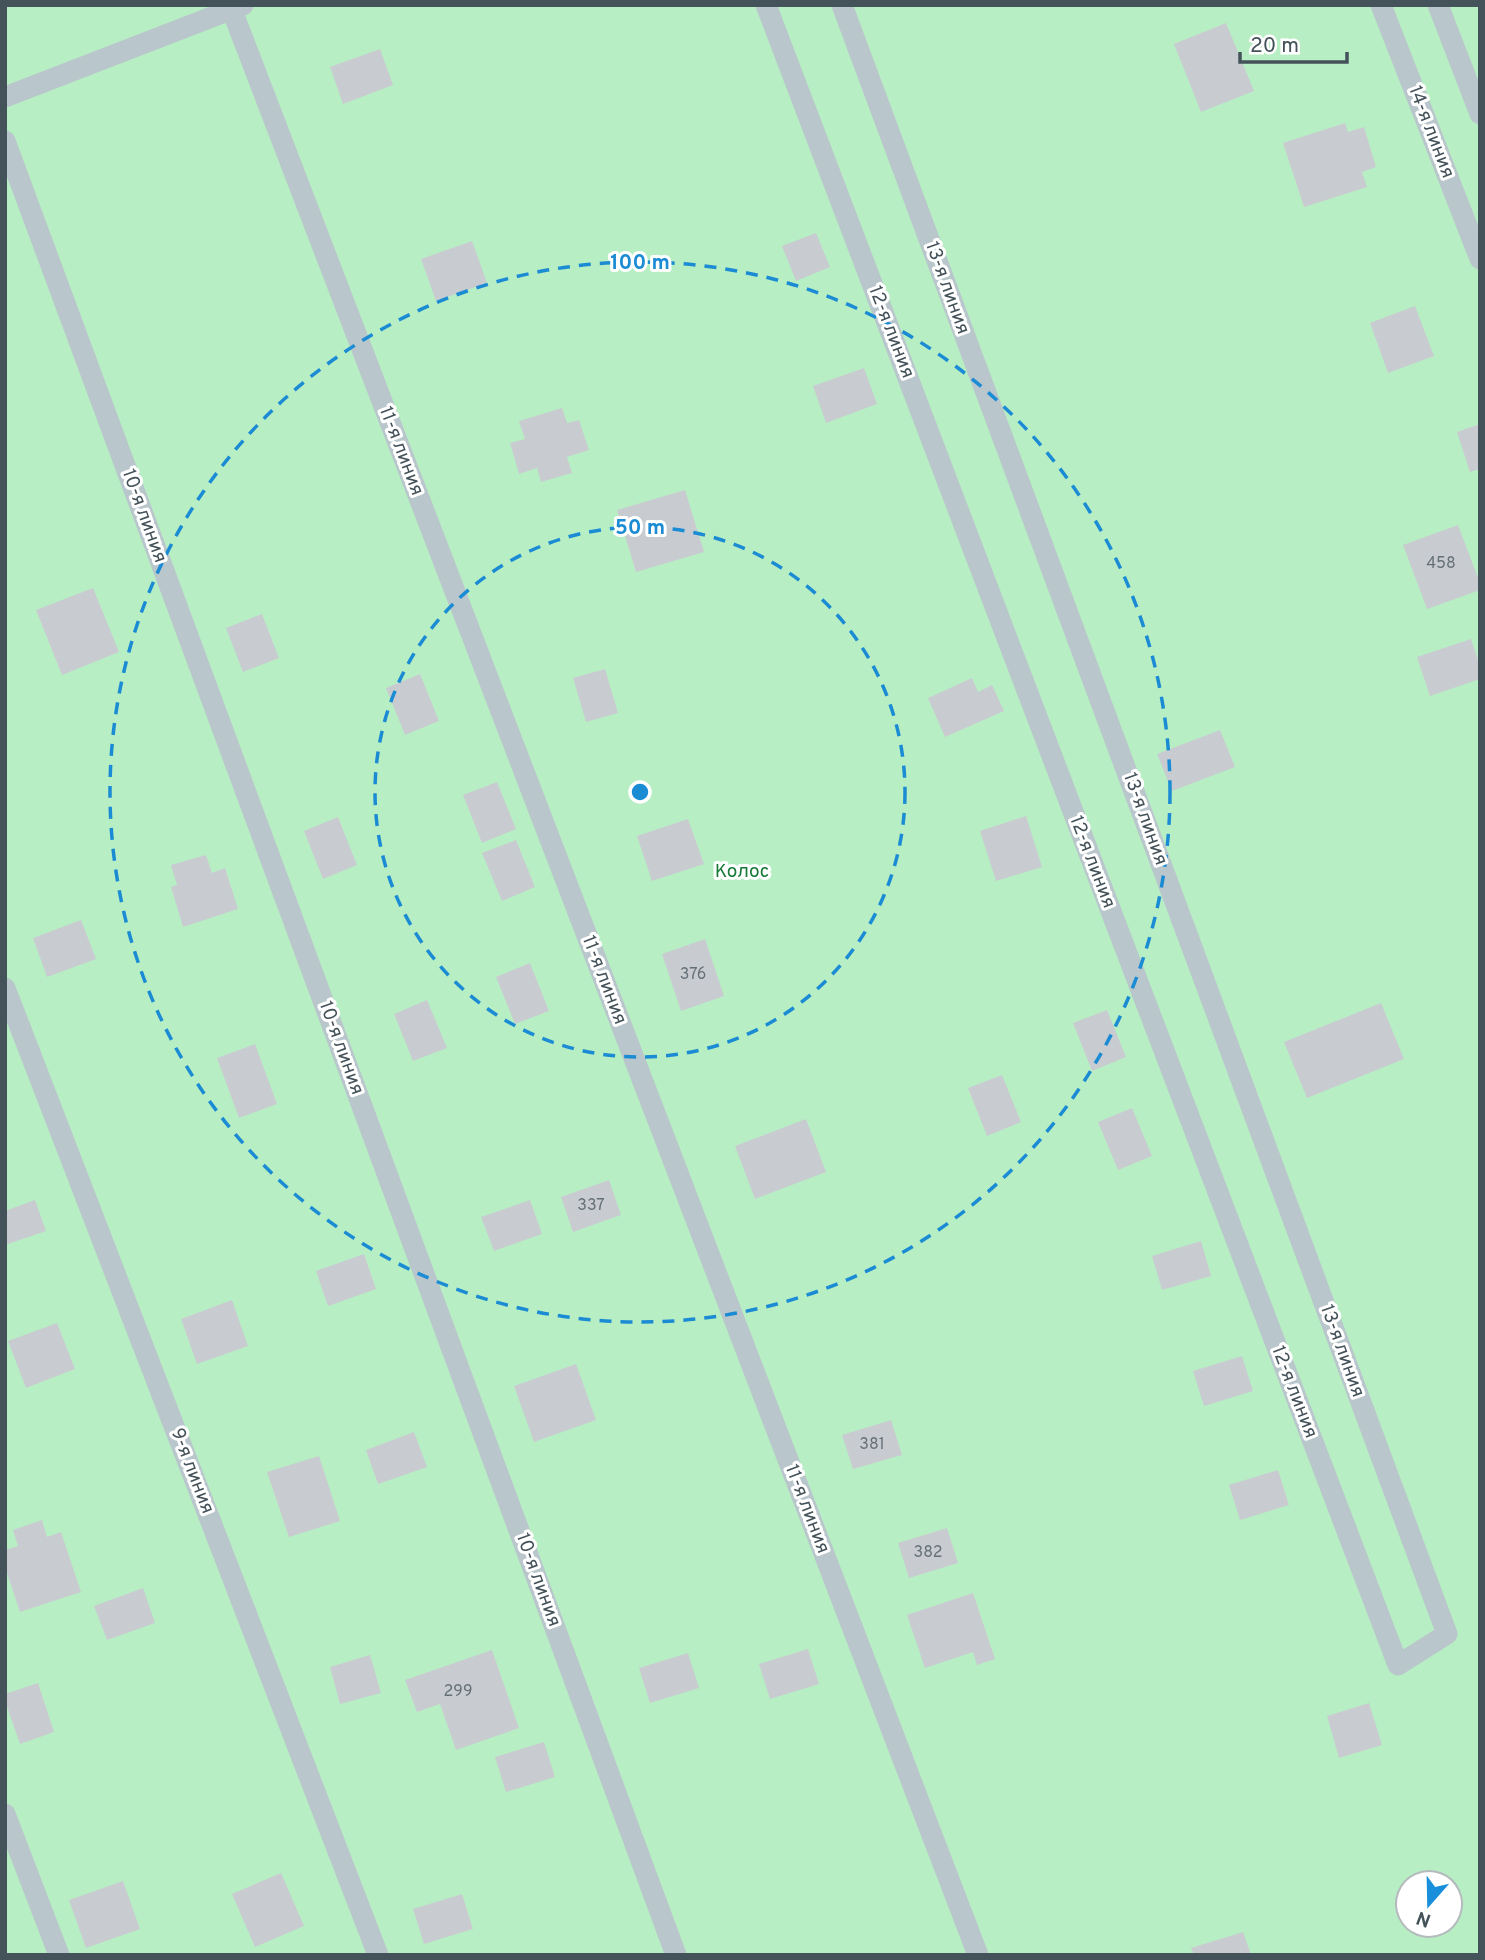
<svg xmlns="http://www.w3.org/2000/svg" width="1485" height="1960" viewBox="0 0 1485 1960" font-family="Overpass,sans-serif">
  <rect width="100%" height="100%" fill="#efebec"/>
  <path fill="#b8eec4" fill-rule="evenodd" d="M5 5H1480V1955H5ZM1408 1883H1450V1925H1408Z"/>
  <path fill="#c8ccd1" d="M1226 23 1254 91 1201 112 1174 44Z
    M380 49 393 85 343 104 330 67Z
    M1345 123 1348 132 1364 127 1376 167 1362 172 1367 187 1304 207 1283 143Z
    M816 233 830 267 796 281 782 246Z
    M472 241 487 283 436 301 421 259Z
    M1415 306 1434 356 1388 373 1370 323Z
    M864 368 877 404 826 423 813 386Z
    M562 408 567 423 579 420 589 450 567 457 572 473 541 482 537 468 519 474 510 443 525 439 519 421Z
    M1480 424V469L1470 472 1457 432Z
    M685 490 704 552 636 572 617 510Z
    M1458 525 1480 583V590L1427 609 1403 545Z
    M93 588 119 652 62 675 36 610Z
    M262 614 279 658 243 672 226 628Z
    M1471 639 1480 666V679L1430 696 1417 657Z
    M605 669 618 713 586 722 573 678Z
    M420 674 439 721 405 735 386 688Z
    M972 678 978 692 992 685 1004 711 945 737 928 698Z
    M1220 730 1235 767 1172 791 1157 754Z
    M497 782 516 829 482 843 463 795Z
    M1026 816 1042 867 996 881 980 831Z
    M338 817 357 865 323 879 304 831Z
    M688 819 704 864 652 881 637 836Z
    M516 840 535 887 502 901 482 853Z
    M206 855 212 873 225 868 238 909 183 927 171 887 177 885 171 865Z
    M81 920 96 959 47 977 33 938Z
    M705 939 724 996 681 1011 662 954Z
    M530 963 549 1011 515 1024 496 977Z
    M427 1000 447 1048 413 1061 394 1014Z
    M1381 1003 1404 1059 1307 1098 1284 1042Z
    M1107 1010 1126 1057 1092 1071 1073 1023Z
    M255 1044 277 1104 239 1118 217 1058Z
    M1002 1075 1021 1122 987 1136 968 1088Z
    M1132 1108 1152 1156 1118 1170 1098 1122Z
    M806 1119 826 1172 755 1199 735 1146Z
    M609 1180 621 1215 573 1232 561 1197Z
    M35 1200 46 1231 5 1245V1211Z
    M530 1200 542 1234 494 1251 481 1217Z
    M1201 1241 1211 1276 1162 1290 1152 1256Z
    M364 1254 376 1289 328 1306 316 1271Z
    M232 1300 248 1346 197 1364 181 1319Z
    M57 1323 75 1369 26 1388 8 1341Z
    M1242 1356 1253 1391 1204 1406 1193 1371Z
    M576 1364 596 1420 534 1442 514 1386Z
    M891 1420 902 1455 853 1469 842 1435Z
    M414 1432 427 1467 378 1484 366 1450Z
    M319 1456 340 1521 289 1537 267 1472Z
    M1278 1470 1289 1505 1240 1520 1229 1485Z
    M42 1520 47 1537 61 1532 81 1592 20 1612 5 1567V1550L18 1546 13 1530Z
    M947 1528 958 1563 909 1578 898 1543Z
    M143 1588 155 1623 107 1640 94 1606Z
    M973 1593 995 1659 977 1665 973 1652 925 1668 907 1615Z
    M808 1649 819 1684 770 1699 759 1664Z
    M492 1650 519 1728 456 1750 440 1704 417 1712 405 1680Z
    M688 1653 699 1688 650 1703 639 1668Z
    M370 1655 381 1693 340 1704 330 1667Z
    M38 1683 54 1732 20 1744 5 1701V1694Z
    M1369 1703 1382 1745 1339 1758 1327 1716Z
    M544 1742 555 1777 506 1792 495 1757Z
    M281 1873 304 1926 255 1947 232 1894Z
    M123 1881 140 1929 86 1948 69 1900Z
    M462 1894 473 1929 424 1944 413 1909Z
    M1243 1932 1251 1955H1194L1191 1948Z"/>
  <g fill="none" stroke-linecap="round" stroke-linejoin="round">
    <path stroke="#b9c6cb" stroke-width="21" d="M230 5 978 1955
      M766 5 1398 1665 1447 1634 842 5
      M1381 5 1480 259
      M1438 5 1480 114
      M5 97 243 5
      M5 141 676 1955
      M5 988 378 1955
      M5 1814 59 1955"/>
  </g>
  <g fill="none" stroke="#1b8bd4" stroke-width="3.5" stroke-dasharray="12 9">
    <circle cx="640" cy="792" r="265"/>
    <circle cx="640" cy="792" r="530"/>
  </g>
  <g text-anchor="middle" dominant-baseline="central" stroke-width="6" stroke-linejoin="round" paint-order="stroke">
    <g font-size="16" fill="#657077">
      <text x="1441" y="564">458</text>
      <text x="693" y="975">376</text>
      <text x="591" y="1206">337</text>
      <text x="872" y="1445">381</text>
      <text x="928" y="1553">382</text>
      <text x="458" y="1692">299</text>
    </g>
    <g font-size="19" fill="#445259" stroke="#fff">
      <text transform="translate(1431 132) rotate(69)">14-я линия</text>
      <text transform="translate(947 288) rotate(70)">13-я линия</text>
      <text transform="translate(891 332) rotate(69)">12-я линия</text>
      <text transform="translate(401 451) rotate(69)">11-я линия</text>
      <text transform="translate(144 516) rotate(70)">10-я линия</text>
      <text transform="translate(1145 819) rotate(70)">13-я линия</text>
      <text transform="translate(1092 862) rotate(69)">12-я линия</text>
      <text transform="translate(604 980) rotate(69)">11-я линия</text>
      <text transform="translate(341 1048) rotate(70)">10-я линия</text>
      <text transform="translate(1342 1351) rotate(70)">13-я линия</text>
      <text transform="translate(1294 1392) rotate(69)">12-я линия</text>
      <text transform="translate(192 1471) rotate(69)">9-я линия</text>
      <text transform="translate(807 1509) rotate(69)">11-я линия</text>
      <text transform="translate(538 1580) rotate(70)">10-я линия</text>
    </g>
    <g font-size="19" fill="#167937" stroke="#fff">
      <text x="742" y="872">Колос</text>
    </g>
  </g>
  <circle cx="640" cy="792" r="10" fill="#1b8bd4" stroke="#fff" stroke-width="3.5"/>
  <g font-size="21" text-anchor="middle" font-weight="bold" fill="#1b8bd4" stroke="#fff" stroke-width="6" stroke-linejoin="round" paint-order="stroke">
    <text x="640" y="269">100 m</text>
    <text x="640" y="534">50 m</text>
  </g>
  <rect width="1485" height="1960" fill="none" stroke="#445259" stroke-width="14"/>
  <g transform="translate(1429 1904) rotate(200)"><circle r="33" fill="#ffffff" stroke="#b4babd" stroke-width="2"/>
  <path d="M0-5L12 26L0 18L-12 26Z" fill="#198edb"/>
  <text y="-10" font-size="19" font-weight="bold" text-anchor="middle" fill="#445259">N</text>
  </g>
  <path d="M1240 52v10h107v-10" fill="none" stroke="#445259" stroke-width="3.5"/>
  <text x="1250" y="52" font-size="21" fill="#445259" stroke="#ffffff" stroke-width="5" paint-order="stroke">20 m</text>
</svg>
